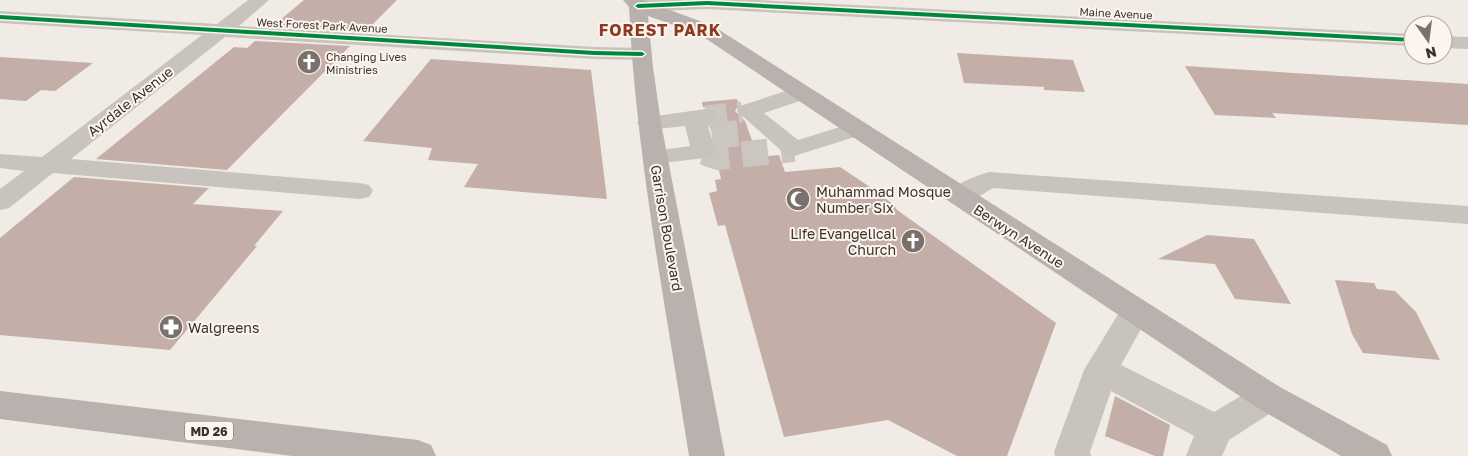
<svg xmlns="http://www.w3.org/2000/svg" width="1468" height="456" viewBox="0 0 1468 456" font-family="'Golos Text',sans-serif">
  <rect width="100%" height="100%" fill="#f0ebe5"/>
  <path fill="#c3afa7" d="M304 0H397L365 32 273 26Z
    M255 41 350 46 227 170 96 159 234 47 247 48Z
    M957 53 1073 60 1085 92 1044 90V87L964 83Z
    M0 57 93 63 55 91 41 90 26 101 0 99Z
    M431 59 591 70 607 199 464 187 478 164 428 160 432 148 363 141Z
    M1185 66 1468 84V125L1272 113 1276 118 1215 115Z
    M737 99 739 104 735 111 745 121 758 157 779 155 785 172 840 167 873 189 894 205 897 210 1056 323 1007 456H957L888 420 784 437 725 225 718 226 709 193 717 191 715 180 721 179 717 162 719 161 718 151 709 124 715 122 720 116 714 109 703 107 702 102Z
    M74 177 209 188 193 204 283 211 254 246H257L170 350 0 335V238Z
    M1207 235 1254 239 1291 304 1235 299 1215 264 1158 259Z
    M1335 280 1374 283 1377 289 1395 291 1416 312 1440 360 1363 353 1352 334Z
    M1115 396 1170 425 1163 456H1155L1105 436Z"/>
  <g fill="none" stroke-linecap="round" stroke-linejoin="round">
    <path stroke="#ccc6c0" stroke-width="21" stroke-dasharray="21 11" stroke-linecap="butt" d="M706 116 742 112"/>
    <path stroke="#ccc6c0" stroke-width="26" stroke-dasharray="26 13" stroke-linecap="butt" d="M712 136 750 132
      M704 152 718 157 794 149"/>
    <path fill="#c9c3be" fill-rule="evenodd" d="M248 0H269L239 26 595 47 642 48 649 50 652 54 649 58 642 60 595 59 225 37 71 159 360 183 369 185 373 191 369 197 360 199 53 173 9 208 0 210V189L24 171 0 168V154L42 157 202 35 0 23V11L217 24Z
      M638 0H757L1413 34V46L707 9 638 12 631 10 629 6 631 2Z
      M1443 36 1468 37V49L1443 48Z
      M801 86 809 88 812 93 809 98 764 113 798 140 856 122 864 124 868 129 864 134 794 156 785 154 737 111 740 106Z
      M706 109 714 111 718 116 714 121 707 123 716 152 713 157 655 164 646 162 643 157 646 152 690 146 685 126 649 130 641 128 637 123 641 118Z
      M989 172 1468 206V224L993 188C979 196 966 206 950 202L946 196C954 184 975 176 989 172Z
      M1136 300 1147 303 1151 311 1121 365 1214 412 1256 387 1268 383 1280 387 1285 397 1280 407 1229 440 1222 456H1186L1194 436 1111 391 1090 452 1091 456H1055L1054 452 1084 370 1125 303Z"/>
    <path fill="#b8b1ad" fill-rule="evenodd" d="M623 0H643L713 26 1280 387 1387 445 1392 456H1341L1256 407 699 34 648 16 653 67 661 123 725 456H689C666 308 636 157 629 7Z
      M0 391 418 440 431 445 436 456H292L0 419Z"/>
    <g stroke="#fbf5ee" stroke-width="3">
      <path id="cycleway" d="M707 1 1413 38V42L707 5 638 8 635 6 638 4Z
        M0 15 595 51 642 52 645 54 642 56 595 55 0 19Z"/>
    </g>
    <use href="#cycleway" fill="#00873e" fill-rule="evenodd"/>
  </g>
  <defs>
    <g id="church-disc" transform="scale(1.25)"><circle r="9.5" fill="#7a716c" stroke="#fbf5ee"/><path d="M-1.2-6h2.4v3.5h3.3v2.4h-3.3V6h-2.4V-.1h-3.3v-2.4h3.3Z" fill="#fff"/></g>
    <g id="mosque-disc" transform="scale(1.25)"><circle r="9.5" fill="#7a716c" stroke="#fbf5ee"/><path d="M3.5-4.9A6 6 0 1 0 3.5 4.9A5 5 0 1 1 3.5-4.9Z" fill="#fff"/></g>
    <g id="pharmacy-disc" transform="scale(1.25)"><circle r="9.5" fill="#7a716c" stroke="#fbf5ee"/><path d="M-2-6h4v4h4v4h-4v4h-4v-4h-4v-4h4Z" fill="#fff"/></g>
  </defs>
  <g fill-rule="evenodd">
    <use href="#church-disc" x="309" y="62"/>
    <use href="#mosque-disc" x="798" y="199"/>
    <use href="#church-disc" x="913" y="241"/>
    <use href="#pharmacy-disc" x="171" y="327"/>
  </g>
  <g text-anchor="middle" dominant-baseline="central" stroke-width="4" stroke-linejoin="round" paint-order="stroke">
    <g font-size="11" fill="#3b302b" stroke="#fbf5ee">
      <text transform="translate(1116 13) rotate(3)">Maine Avenue</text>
      <text transform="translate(322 25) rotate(3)">West Forest Park Avenue</text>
    </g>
    <g font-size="11" fill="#3b302b" stroke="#fbf5ee" text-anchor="start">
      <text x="326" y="56">Changing Lives<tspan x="326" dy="13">Ministries</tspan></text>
    </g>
    <rect fill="#fbf5ee" stroke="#756b66" stroke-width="1" x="185" y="421.5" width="48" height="19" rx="4"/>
    <g font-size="12" font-weight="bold" fill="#3b302b">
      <text x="209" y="431">MD 26</text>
    </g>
    <g font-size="14" fill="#3b302b" stroke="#fbf5ee">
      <text transform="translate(130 101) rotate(-38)">Ayrdale Avenue</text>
      <text transform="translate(667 228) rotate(80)">Garrison Boulevard</text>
      <text transform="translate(1019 236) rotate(33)">Berwyn Avenue</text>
    </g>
    <g font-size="14" fill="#3b302b" stroke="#fbf5ee" text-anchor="start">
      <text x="816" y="191">Muhammad Mosque<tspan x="816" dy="16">Number Six</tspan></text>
      <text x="896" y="233" text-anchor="end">Life Evangelical<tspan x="896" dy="16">Church</tspan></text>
      <text x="188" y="327">Walgreens</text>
    </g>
    <g font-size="16" font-weight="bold" letter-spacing="1" fill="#8c3b22" stroke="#fbf5ee">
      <text x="660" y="30">FOREST PARK</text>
    </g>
  </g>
  <g transform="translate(1428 40) rotate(166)"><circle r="24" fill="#fbf5ee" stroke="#aea6a0"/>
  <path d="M0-4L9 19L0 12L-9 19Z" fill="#7a716c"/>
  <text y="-8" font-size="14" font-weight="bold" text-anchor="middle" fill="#3b302b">N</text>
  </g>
</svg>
